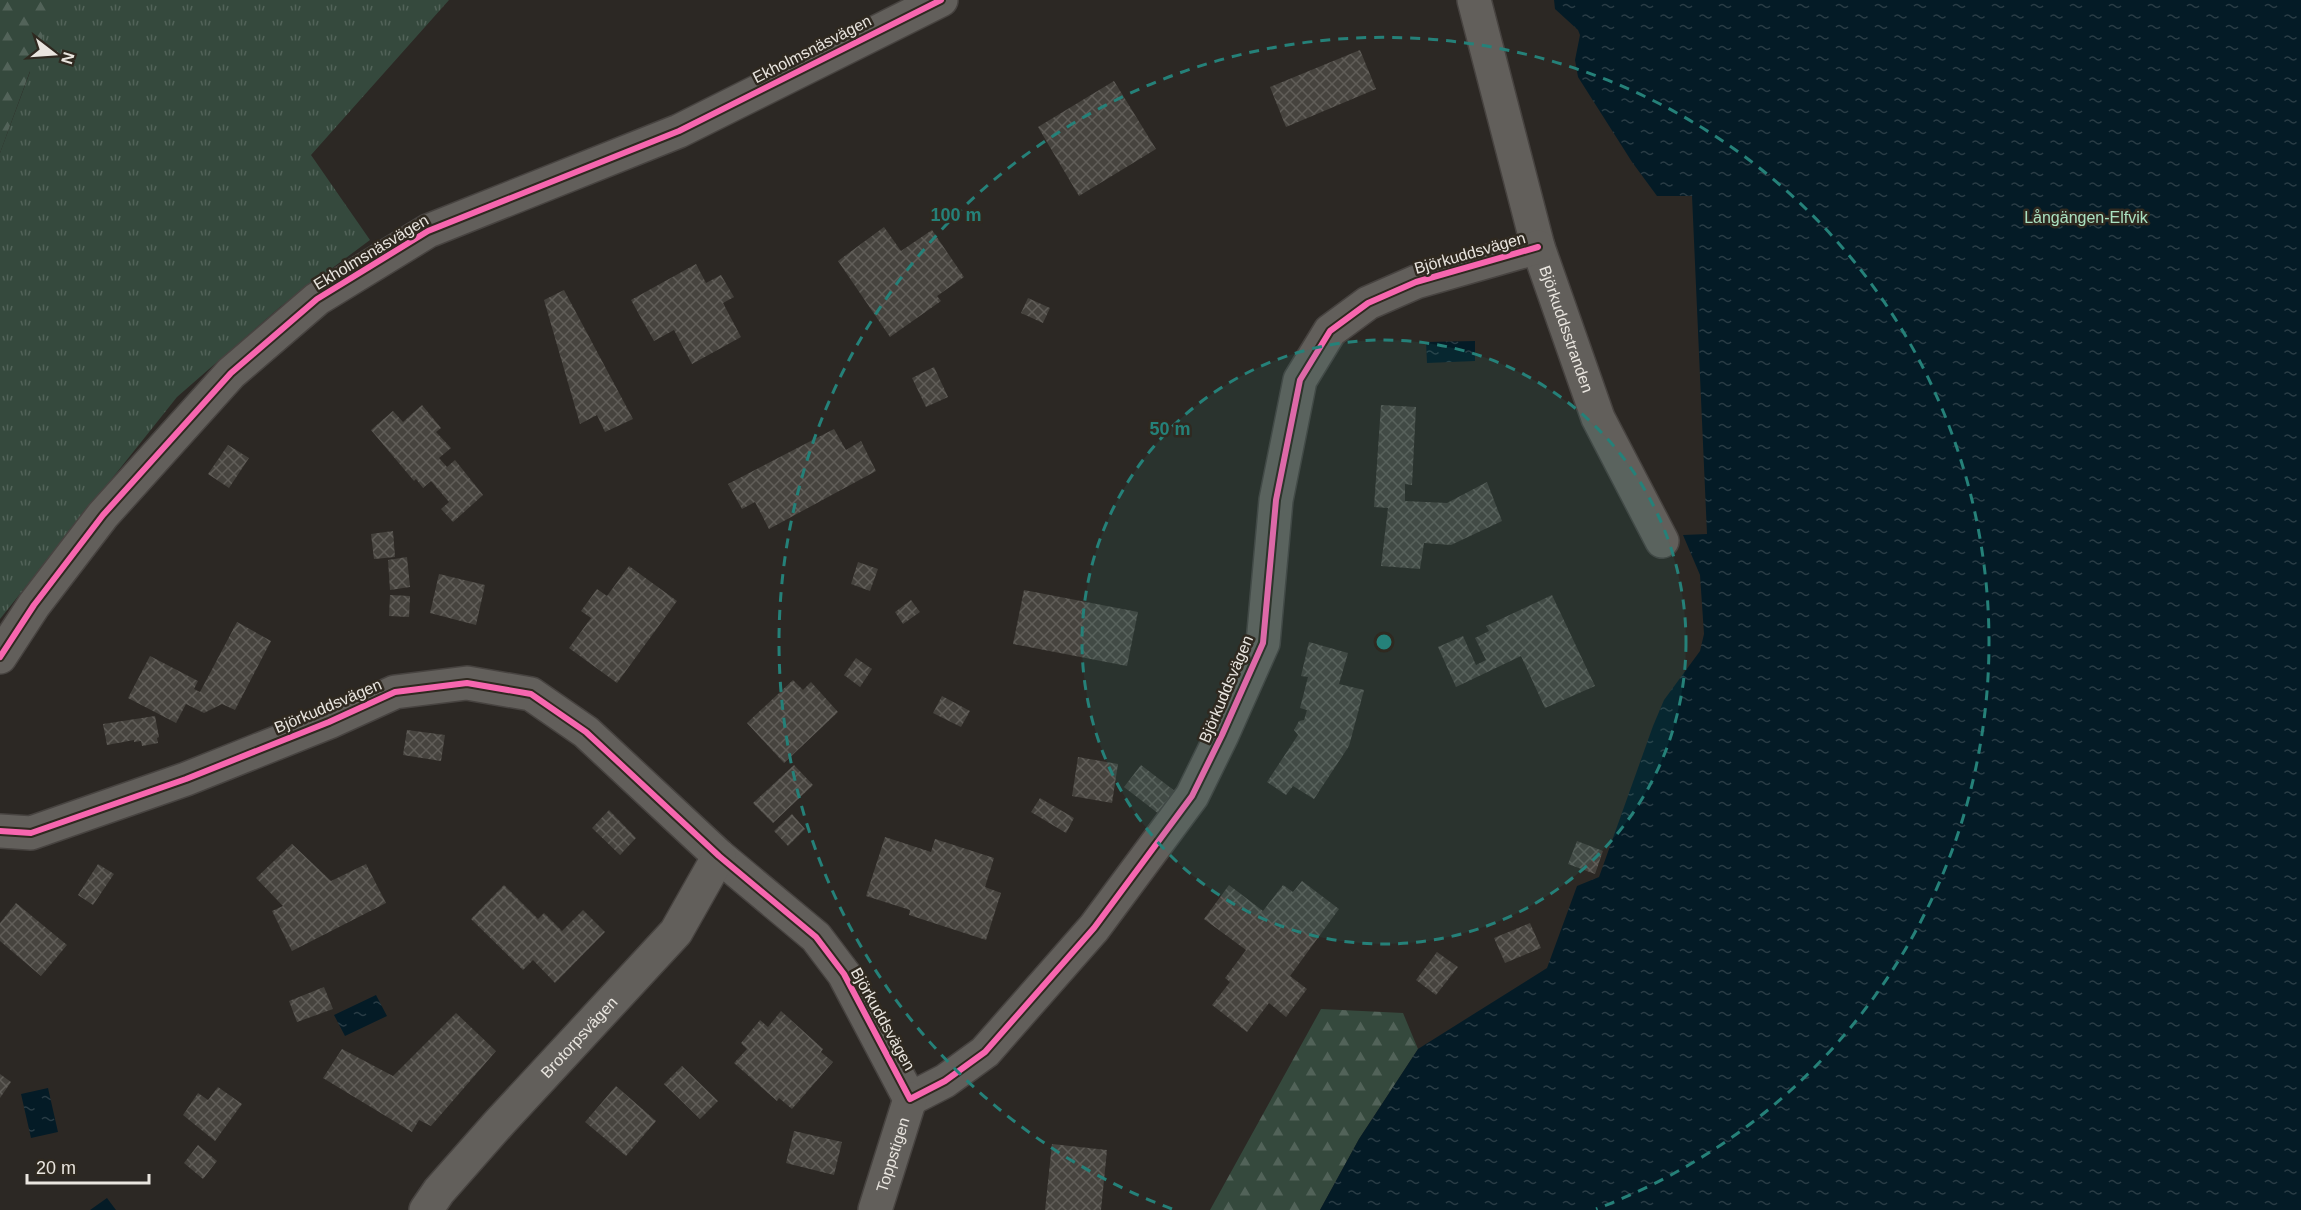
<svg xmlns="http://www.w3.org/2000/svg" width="2301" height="1210" viewBox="0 0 2301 1210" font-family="Arial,sans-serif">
  <defs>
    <pattern id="grass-tufts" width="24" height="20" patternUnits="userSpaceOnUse" patternTransform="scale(1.5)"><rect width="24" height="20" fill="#35493d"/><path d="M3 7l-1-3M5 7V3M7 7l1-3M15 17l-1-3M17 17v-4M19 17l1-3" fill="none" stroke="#526359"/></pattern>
    <pattern id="forest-firs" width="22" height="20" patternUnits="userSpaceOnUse" patternTransform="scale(1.5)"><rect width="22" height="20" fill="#35493d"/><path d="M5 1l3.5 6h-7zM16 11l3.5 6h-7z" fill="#526359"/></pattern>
    <pattern id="water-ripples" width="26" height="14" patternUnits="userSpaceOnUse" patternTransform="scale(1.5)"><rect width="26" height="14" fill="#041b26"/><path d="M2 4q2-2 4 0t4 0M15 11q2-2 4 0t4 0" fill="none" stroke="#293c45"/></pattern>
    <pattern id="building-cross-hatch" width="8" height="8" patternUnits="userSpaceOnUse" patternTransform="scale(1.5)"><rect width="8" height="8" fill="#46433e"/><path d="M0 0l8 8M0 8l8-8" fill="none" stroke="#615e59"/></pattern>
  </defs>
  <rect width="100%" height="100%" fill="#2c2824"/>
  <path fill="url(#grass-tufts)" d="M0 0H449L311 155 370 240 280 307 177 397 0 619V153L30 72Z"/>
  <path fill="url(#forest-firs)" d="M0 0H56L0 153Z
    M1321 1009 1403 1013 1418 1049 1359 1139 1320 1210H1210Z"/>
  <path fill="url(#water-ripples)" d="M1554 0H2301V1210H1320L1359 1139 1418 1049 1547 968 1577 886 1599 877 1653 726 1664 700 1700 651 1704 634 1700 575 1683 535 1707 534 1692 196H1657L1632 162 1578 77 1575 60 1580 35 1578 30 1555 9Z
    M1475 341V361L1427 363 1426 342Z
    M376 995 387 1016 345 1036 334 1015Z
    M48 1088 58 1132 31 1138 21 1094Z
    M107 1198 116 1210H90Z"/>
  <path fill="url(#building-cross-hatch)" d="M1360 50 1376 89 1286 127 1270 87Z
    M1114 81 1156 149 1079 196 1038 127Z
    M884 227 901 251 932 230 964 277 937 296 941 301 890 337 838 261Z
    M696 264 706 283 721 275 734 297 723 303 741 337 692 364 674 330 654 341 631 300Z
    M564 290 633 419 605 432 597 415 580 424 544 300Z
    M1028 298 1050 308 1043 323 1021 313Z
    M934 367 948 397 926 407 912 378Z
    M422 405 441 428 436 432 451 448 439 458 447 467 455 460 483 495 453 522 441 509 449 502 431 481 423 488 416 479 414 481 371 430 393 411 403 422Z
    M1381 405 1416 407 1412 485 1405 484V501L1447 503 1487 482 1502 521 1451 545 1424 543 1420 569 1381 566 1388 508 1374 507Z
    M834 429 846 450 861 441 876 471 769 529 755 502 742 509 728 484Z
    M228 445 249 458 229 488 208 474Z
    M393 531 395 557 374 559 371 534Z
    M407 557 410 587 390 590 388 560Z
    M858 562 878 569 870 591 851 584Z
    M629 566 677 601 617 683 569 648 591 618 581 611 597 589 607 596Z
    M439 574 485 585 476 625 430 613Z
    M1024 590 1138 612 1127 666 1013 644Z
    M390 595 410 596 409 617 389 616Z
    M1552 595 1595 686 1545 708 1521 656 1456 687 1438 647 1463 636 1476 665 1486 660 1475 638 1489 631 1486 626Z
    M911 600 920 612 903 624 895 612Z
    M237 622 271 641 235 710 222 704 204 713 186 704 176 723 128 698 150 656 198 681 194 689 200 692Z
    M1309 642 1348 653 1339 684 1364 690 1349 746 1314 799 1293 786 1286 795 1267 782 1298 735 1294 730 1299 721 1304 720 1307 710 1300 708 1308 677 1301 676Z
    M856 658 872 669 860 687 844 675Z
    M793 680 803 690 811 682 838 712 784 763 747 723Z
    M942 696 970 711 961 727 933 713Z
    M155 716 159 737 157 738 158 743 142 746 141 741 134 742V740L107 745 103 724Z
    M407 730 445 735 441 761 403 755Z
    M1078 757 1118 764 1112 803 1072 796Z
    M794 765 813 785 773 823 753 803Z
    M1141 765 1176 792 1159 814 1124 787Z
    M1040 798 1074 818 1066 833 1031 812Z
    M609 810 636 838 620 855 592 828Z
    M792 814 805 829 788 846 774 831Z
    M885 837 931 852 935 839 994 858 985 887 1001 893 986 940 909 915 910 910 866 896Z
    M1577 841 1603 851 1595 874 1568 864Z
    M292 844 331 881 366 864 386 903 292 951 272 911 283 906 256 878Z
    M98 864 114 874 93 905 78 895Z
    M1302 881 1339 909 1290 976 1307 989 1286 1017 1269 1003 1247 1032 1212 1005 1230 982 1225 978 1246 950 1204 919 1229 885 1263 911 1283 885 1293 892Z
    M504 885 538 919 544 913 562 931 583 910 605 932 555 983 533 960 523 970 471 919Z
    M16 903 67 945 41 976 0 941V923Z
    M1530 923 1541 948 1505 963 1494 938Z
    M1437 952 1458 967 1436 995 1416 980Z
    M324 987 333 1009 297 1022 289 1001Z
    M781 1011 823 1049 821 1052 833 1062 792 1109 779 1098 777 1101 734 1063 747 1049 741 1043 760 1020 768 1027Z
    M456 1013 496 1051 431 1126 419 1120 412 1132 323 1078 342 1049 393 1076Z
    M682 1066 718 1101 700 1119 664 1084Z
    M0 1074 11 1082 0 1098Z
    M616 1086 656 1121 626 1156 585 1122Z
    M218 1087 242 1104 215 1141 183 1115 198 1093 208 1100Z
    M794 1131 842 1142 834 1175 786 1163Z
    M1052 1144 1107 1150 1101 1210H1045Z
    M198 1145 217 1161 203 1179 184 1163Z"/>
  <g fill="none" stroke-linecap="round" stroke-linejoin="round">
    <g stroke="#474340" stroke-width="36">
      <g id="minor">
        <path id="s1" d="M1474 0 1538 247 1598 418 1662 541"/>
        <path d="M0 657 34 605 103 515 231 373 317 299 428 231 679 131 941 0"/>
        <path d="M0 831 31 833 186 779 329 722 395 692 467 683 531 694 586 732 719 856 816 937 844 974 910 1099 945 1081 985 1052 1094 928 1192 796 1222 735 1263 643 1276 500 1300 380 1330 331 1368 303 1416 282 1538 247"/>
        <path id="s2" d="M426 1210 439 1191 500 1122 676 932 719 856"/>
        <path id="s3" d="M875 1210 910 1099"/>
      </g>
    </g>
    <use href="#minor" stroke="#625f5b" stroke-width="33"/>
    <g stroke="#2f2920" stroke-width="10">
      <path id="cycleway" d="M0 657 34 605 103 515 231 373 317 299 428 231 679 131 941 0
        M0 831 31 833 186 779 329 722 395 692 467 683 531 694 586 732 719 856 816 937 844 974 910 1099 945 1081 985 1052 1094 928 1192 796 1222 735 1263 643 1276 500 1300 380 1330 331 1368 303 1416 282 1538 247"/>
    </g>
    <use href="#cycleway" stroke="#f766af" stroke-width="6"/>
  </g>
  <circle cx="1384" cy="642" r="302" fill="#258179" fill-opacity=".12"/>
  <g fill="none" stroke="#258179" stroke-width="3" stroke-dasharray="10 8">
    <circle cx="1384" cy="642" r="302"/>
    <path d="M1172 1209A605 605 0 1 1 1596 1209"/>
  </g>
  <g text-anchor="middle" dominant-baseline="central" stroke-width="5" stroke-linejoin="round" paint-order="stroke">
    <g font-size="16" fill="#e9e5df" stroke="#2f2920">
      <text transform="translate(812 49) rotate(-27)">Ekholmsnäsvägen</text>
      <text transform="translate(371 252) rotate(-31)">Ekholmsnäsvägen</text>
      <text transform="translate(1470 253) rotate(-16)">Björkuddsvägen</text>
      <text stroke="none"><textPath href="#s1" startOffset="342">Björkuddsstranden</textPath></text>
      <text transform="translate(1226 689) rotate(-67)">Björkuddsvägen</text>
      <text transform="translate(328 706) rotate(-23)">Björkuddsvägen</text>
      <text transform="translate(883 1019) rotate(61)">Björkuddsvägen</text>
      <text stroke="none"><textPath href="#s2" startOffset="231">Brotorpsvägen</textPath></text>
      <text stroke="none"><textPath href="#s3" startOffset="58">Toppstigen</textPath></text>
    </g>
    <g font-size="16" fill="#aae1c1" stroke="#2f2920">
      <text x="2086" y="217">Långängen-Elfvik</text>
    </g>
  </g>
  <circle cx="1384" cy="642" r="9" fill="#258179" stroke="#2f2920" stroke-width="3"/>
  <g font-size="18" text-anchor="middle" font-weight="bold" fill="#258179" stroke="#2f2920" stroke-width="5" stroke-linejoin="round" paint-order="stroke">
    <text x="956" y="221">100 m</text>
    <text x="1170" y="435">50 m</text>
  </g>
  <g transform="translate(54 54) rotate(107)" stroke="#2f2920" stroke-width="4.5" paint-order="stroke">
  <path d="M0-4.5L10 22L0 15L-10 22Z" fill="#e9e5df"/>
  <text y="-9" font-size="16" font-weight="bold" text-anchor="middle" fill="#e9e5df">N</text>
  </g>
  <path d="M27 1174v9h122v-9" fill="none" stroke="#e9e5df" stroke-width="3"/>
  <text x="36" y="1174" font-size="18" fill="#e9e5df" stroke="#2f2920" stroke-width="4.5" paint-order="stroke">20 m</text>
</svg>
